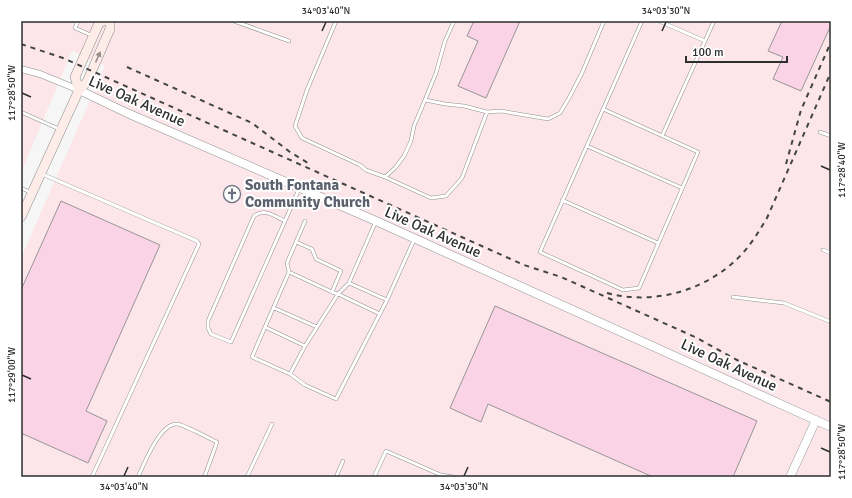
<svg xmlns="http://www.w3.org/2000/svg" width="852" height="498" viewBox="0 0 852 498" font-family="Signika,sans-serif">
  <rect width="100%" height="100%" fill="#f6f6f7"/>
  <path fill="#fce6e9" d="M21 21H831V477H21V258L105 66 72 51 21 173Z"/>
  <path fill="#fad3e6" stroke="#979596" d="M474 21H520L486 98 458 86 478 41 467 36Z
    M782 21H831V25L801 91 773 79 783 57 768 51Z
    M61 201 160 245 86 411 107 421 88 463 21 433V290Z
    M495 306 757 421 733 477H653L488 404 481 422 450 408Z"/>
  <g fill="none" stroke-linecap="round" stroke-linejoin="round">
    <g stroke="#8f9091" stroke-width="4">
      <path id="service" d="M78 21 75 28 93 36
        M234 21 289 41
        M336 21 307 90 295 126 302 138 360 165 366 170 385 177 395 168 404 156 411 141 414 126 425 100
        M454 21 445 41 436 73 425 100 445 104 464 106 487 112 501 111 548 119 560 113 569 98 582 73 604 21
        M659 21 705 41
        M603 109 698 152 639 288 623 290 540 252 642 21
        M21 112 59 129
        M820 132 831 136
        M662 136 714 21
        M587 146 682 188
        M42 174 197 241 199 244 92 477
        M385 177 431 198 446 196 462 178 487 112
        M21 188 30 192
        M562 200 658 243
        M285 221 231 342 211 334 208 328V321L254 216C265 208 274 216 285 221L299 189
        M376 221 349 283 387 300 414 240
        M296 242 312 249 316 259 341 271 332 292
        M823 250 831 253
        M289 272 287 263 305 221
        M349 283 338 294 305 346 265 327 289 272 332 292 338 294 380 314
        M733 297 784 303 831 322
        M274 308 317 327
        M265 327 252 357 290 374 305 346
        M290 374 305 385 336 399 387 300
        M138 477C144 464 160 423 177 424 185 425 208 438 217 442L207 470 204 477
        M247 477 272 424
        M336 477 343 461
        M374 477 386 451 441 475 454 477"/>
    </g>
    <g stroke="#8f9091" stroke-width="7">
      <path id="minor" d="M21 69 40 74 79 90"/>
    </g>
    <g stroke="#8f9091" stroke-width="9">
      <path id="tertiary" d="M79 90 127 113 376 221 831 427
        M790 477 816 420"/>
    </g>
    <g stroke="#8f9091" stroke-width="10">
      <path id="secondary" d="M79 90 75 77 99 23 103 21
        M21 217 79 90 87 82 110 29V21"/>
    </g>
    <use href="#service" stroke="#fff" stroke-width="3"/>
    <use href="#minor" stroke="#fff" stroke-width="6"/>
    <use href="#tertiary" stroke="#fff" stroke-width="8"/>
    <use href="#secondary" stroke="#fdece7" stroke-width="9"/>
    <path stroke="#434444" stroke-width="2" stroke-dasharray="5 5" stroke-linecap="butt" d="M21 44 63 58 524 265 561 277 588 289 695 337 737 360 831 402
      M127 67 252 123 290 152 308 163
      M786 164 801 110 831 42
      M607 293C652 305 702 292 736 260 749 248 758 233 767 218L831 72"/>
  </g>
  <defs><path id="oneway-solid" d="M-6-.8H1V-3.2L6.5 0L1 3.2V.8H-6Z"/></defs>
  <use fill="#958d8a" href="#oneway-solid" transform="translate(98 57) rotate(-66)"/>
  <path fill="none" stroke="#2d2e2e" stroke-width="1.5" d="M322 31 326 22M662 31 666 22M22 93 31 97M821 166 830 170M22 375 31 379M821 448 830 452M124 476 128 467M464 476 468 467"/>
  <defs>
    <g id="church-ring" transform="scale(0.9)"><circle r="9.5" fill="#fff" stroke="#6b7280" stroke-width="1.5"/><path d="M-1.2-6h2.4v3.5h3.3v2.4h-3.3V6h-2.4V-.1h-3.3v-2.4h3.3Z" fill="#6b7280"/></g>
  </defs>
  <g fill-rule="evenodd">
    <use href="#church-ring" x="232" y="194"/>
  </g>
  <g text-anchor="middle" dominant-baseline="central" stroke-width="4" stroke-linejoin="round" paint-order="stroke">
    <g font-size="15" fill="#2d2e2e" stroke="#fff">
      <text transform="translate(137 101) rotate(24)">Live Oak Avenue</text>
      <text transform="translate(433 232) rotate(24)">Live Oak Avenue</text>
      <text transform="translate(729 365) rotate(25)">Live Oak Avenue</text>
    </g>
    <g font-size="15" font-weight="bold" fill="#5b616d" stroke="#fff" text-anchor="start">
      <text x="245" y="185">South Fontana<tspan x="245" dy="17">Community Church</tspan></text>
    </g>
  </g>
  <rect width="852" height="498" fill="none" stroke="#ffffff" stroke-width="44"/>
  <path d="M686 56v6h101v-6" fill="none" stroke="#2d2e2e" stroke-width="2"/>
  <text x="692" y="56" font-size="12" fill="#2d2e2e" stroke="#ffffff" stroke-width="3" paint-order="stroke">100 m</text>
  <rect x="22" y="22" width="808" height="454" fill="none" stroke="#2d2e2e" stroke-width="1.5"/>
  <g font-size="10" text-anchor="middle" fill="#2d2e2e">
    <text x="326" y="14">34°03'40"N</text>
    <text x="666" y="14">34°03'30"N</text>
    <text transform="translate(11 93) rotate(-90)" y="4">117°28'50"W</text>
    <text transform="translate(841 170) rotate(-90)" y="4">117°28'40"W</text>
    <text transform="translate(11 375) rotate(-90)" y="4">117°29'00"W</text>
    <text transform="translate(841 452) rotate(-90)" y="4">117°28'50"W</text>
    <text x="124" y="490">34°03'40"N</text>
    <text x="464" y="490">34°03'30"N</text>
  </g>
</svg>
